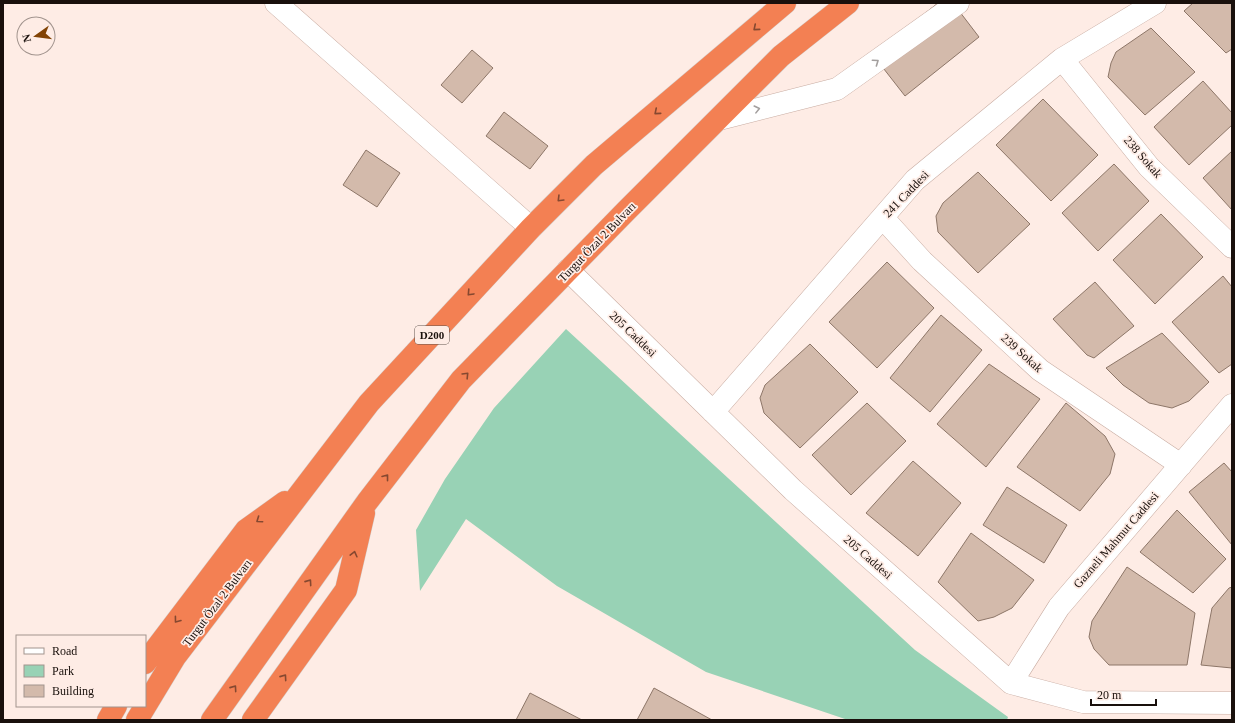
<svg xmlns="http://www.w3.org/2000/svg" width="1235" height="723" viewBox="0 0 1235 723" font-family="Georgia,serif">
  <rect width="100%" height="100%" fill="#feece5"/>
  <path fill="#98d2b5" d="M566 329 915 650 1008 717 1007 720H848L706 672 557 586 466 519 420 591 416 530 445 479 494 408Z"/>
  <path fill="#d3baab" stroke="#8d7668" d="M938 3H953L979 37 905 96 873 55Z
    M1193 3H1232V49L1226 53 1184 11Z
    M1151 28 1195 72 1145 115 1108 77 1111 63 1116 52Z
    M472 50 493 68 462 103 441 85Z
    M1203 81 1232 113V125L1189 165 1154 127Z
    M1043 99 1098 155 1051 201 996 145Z
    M504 112 548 146 530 169 486 136Z
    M366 150 400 173 377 207 343 185Z
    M1232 151V210L1203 178Z
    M1114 164 1149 201 1098 251 1062 213Z
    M978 172 1030 224 978 273 938 232 936 216 943 203Z
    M1161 214 1203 257 1155 304 1113 260Z
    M887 262 934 308 877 368 829 322Z
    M1223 276 1232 287V364L1219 373 1172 322Z
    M1095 282 1134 326 1094 358 1087 355 1053 319Z
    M941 315 982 350 930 412 890 378Z
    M1162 333 1209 382 1189 401 1172 408 1149 403 1123 385 1106 368Z
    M810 344 858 392 800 448 764 413 760 398 765 385Z
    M989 364 1040 399 986 467 937 424Z
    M867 403 906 441 851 495 812 455Z
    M1066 403 1105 436 1115 454 1110 474 1080 511 1017 467Z
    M913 461 961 503 918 556 866 513Z
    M1224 463 1232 472V545L1189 492Z
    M1007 487 1067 525 1044 563 983 525Z
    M1177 510 1226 559 1193 593 1140 552Z
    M971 533 1034 580 1012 608 994 617 978 621 938 582Z
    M1127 567 1195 613 1187 665H1109L1094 649 1089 637 1092 621Z
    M1232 587V668L1201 665 1212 608 1229 588Z
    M654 688 712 720H637Z
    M530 693 582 720H516Z"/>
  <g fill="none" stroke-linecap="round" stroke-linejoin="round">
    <g stroke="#c8aca2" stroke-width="23">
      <path id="minor" d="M276 3 531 228
        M1062 59 1149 167 1232 247
        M719 119 837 89 958 3
        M883 218 922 261 1040 370 1181 465
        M568 270 793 490 1011 683 1083 702 1232 703
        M713 412 915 180 1062 59 1155 3
        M1011 683 1059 607 1232 405"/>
    </g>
    <g stroke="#d1cfce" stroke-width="23">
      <path id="highway" d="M145 663 246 530 285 502
        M108 720 116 706
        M137 720 175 657 369 403 531 228 594 165 785 3
        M212 720 367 502 461 380 627 210 781 56 848 3
        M253 720 346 590 364 513"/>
    </g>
    <use href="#minor" stroke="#fff" stroke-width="22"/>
    <use href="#highway" stroke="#f38053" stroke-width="22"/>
  </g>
  <defs><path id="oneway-chevron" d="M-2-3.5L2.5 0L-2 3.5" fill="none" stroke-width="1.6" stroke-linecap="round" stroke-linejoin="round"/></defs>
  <g stroke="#864830">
    <use href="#oneway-chevron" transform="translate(756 28) rotate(140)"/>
    <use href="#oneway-chevron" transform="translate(657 112) rotate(140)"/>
    <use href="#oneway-chevron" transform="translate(560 199) rotate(135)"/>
    <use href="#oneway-chevron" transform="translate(470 293) rotate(133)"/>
    <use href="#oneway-chevron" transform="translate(466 375) rotate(-46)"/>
    <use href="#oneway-chevron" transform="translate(386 477) rotate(-52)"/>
    <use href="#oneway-chevron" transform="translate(259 520) rotate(145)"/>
    <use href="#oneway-chevron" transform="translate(354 554) rotate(-76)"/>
    <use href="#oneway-chevron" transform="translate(309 582) rotate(-55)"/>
    <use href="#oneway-chevron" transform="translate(177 620) rotate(127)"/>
    <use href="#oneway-chevron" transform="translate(284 677) rotate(-55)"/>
    <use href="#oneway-chevron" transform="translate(234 688) rotate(-55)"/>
  </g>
  <g stroke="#a39f9e">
    <use href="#oneway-chevron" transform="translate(876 62) rotate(-35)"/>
    <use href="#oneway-chevron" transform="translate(757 109) rotate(-14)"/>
  </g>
  <g text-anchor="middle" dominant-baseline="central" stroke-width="3.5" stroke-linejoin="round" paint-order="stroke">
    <rect fill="#feece5" stroke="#5e524d" stroke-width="1" x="415" y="326" width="34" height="18" rx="3"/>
    <g font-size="11" font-weight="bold" fill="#19100c">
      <text x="432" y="335">D200</text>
    </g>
    <g font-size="12" fill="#19100c" stroke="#feece5">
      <text transform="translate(1143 157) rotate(49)">238 Sokak</text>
      <text transform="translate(906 194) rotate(-46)">241 Caddesi</text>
      <text transform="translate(597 242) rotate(-46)">Turgut Özal 2 Bulvarı</text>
      <text transform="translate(633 334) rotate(44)">205 Caddesi</text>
      <text transform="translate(1022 353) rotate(42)">239 Sokak</text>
      <text transform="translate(1116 540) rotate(-49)">Gazneli Mahmut Caddesi</text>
      <text transform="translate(868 557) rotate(41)">205 Caddesi</text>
      <text transform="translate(217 603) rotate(-53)">Turgut Özal 2 Bulvarı</text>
    </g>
  </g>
  <rect width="1235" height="723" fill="none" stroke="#19100c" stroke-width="8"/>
  <rect x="16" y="635" width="130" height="72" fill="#feece5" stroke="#a2948e"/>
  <rect x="24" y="648" width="20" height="6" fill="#ffffff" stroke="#a2948e"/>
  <text x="52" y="655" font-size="12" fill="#19100c">Road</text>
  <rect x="24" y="665" width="20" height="12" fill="#98d2b5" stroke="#a2948e"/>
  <text x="52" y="675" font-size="12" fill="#19100c">Park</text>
  <rect x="24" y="685" width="20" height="12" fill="#d3baab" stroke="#a2948e"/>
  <text x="52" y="695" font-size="12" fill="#19100c">Building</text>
  <g transform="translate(36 36) rotate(256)"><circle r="19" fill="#feece5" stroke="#a2948e"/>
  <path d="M0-3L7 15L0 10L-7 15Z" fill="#824304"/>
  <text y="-6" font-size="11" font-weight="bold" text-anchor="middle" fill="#19100c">N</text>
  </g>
  <path d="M1091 699v6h65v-6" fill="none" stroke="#19100c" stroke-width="2"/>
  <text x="1097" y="699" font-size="12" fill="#19100c" stroke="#feece5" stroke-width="3" paint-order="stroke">20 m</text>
</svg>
